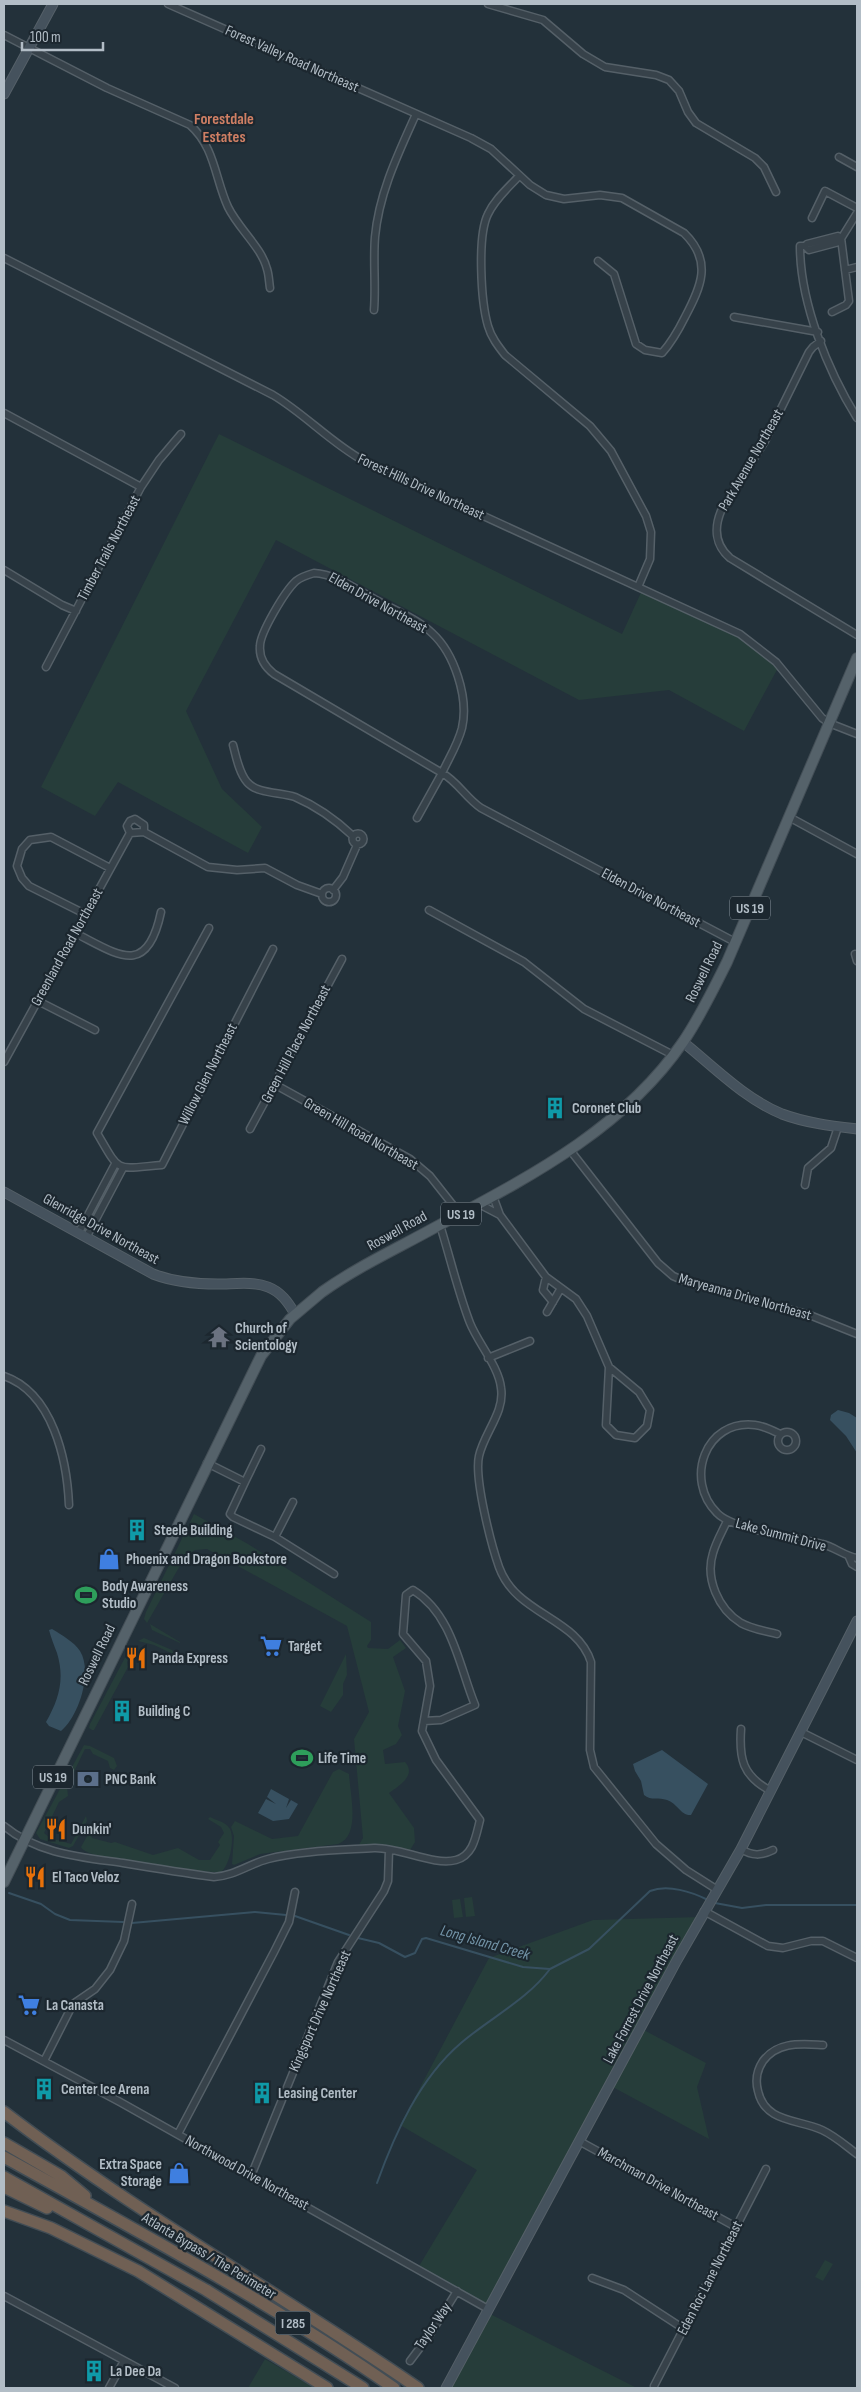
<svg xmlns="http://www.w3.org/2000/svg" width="861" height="2392" viewBox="0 0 861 2392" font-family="'Sofia Sans Condensed',sans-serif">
  <rect width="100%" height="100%" fill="#23313a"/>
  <path fill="#263d3a" d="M219 434 622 634 644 586 753 639 779 666 744 731 669 690 579 700 276 540 186 711 222 789 262 827 248 853 118 782 95 816 41 787Z
    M194 1514 248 1544 371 1622V1640L367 1646 368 1648 388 1649 400 1640 406 1648 393 1657 405 1691 398 1726 402 1735 396 1744 383 1750 385 1764 405 1762C417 1775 399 1786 389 1793L414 1828 415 1842 410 1850H356L363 1838 354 1739 369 1712 347 1626 207 1549 195 1550 185 1557 147 1623 144 1619 146 1612Z
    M150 1624 180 1642V1643L152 1630Z
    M144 1638 172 1650 175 1655 154 1645 138 1641Z
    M129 1650 133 1653 127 1662 128 1667 94 1730H92L89 1728 90 1724Z
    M346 1654 347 1675 343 1684V1695L331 1712 320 1706Z
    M84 1745 90 1746 114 1758 117 1766 114 1770 110 1768 108 1761 93 1754 90 1749H85L67 1786 68 1796 59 1802 44 1833 50 1838 71 1844 86 1816 87 1821 73 1846 69 1848 40 1839 36 1833Z
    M339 1769 349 1774C350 1794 361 1836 338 1844L260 1854 234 1865 232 1864 234 1836 231 1827 235 1821 272 1839 298 1836 333 1772Z
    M210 1817C217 1821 225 1821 230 1829 235 1839 230 1865 221 1872 203 1873 86 1861 81 1847L91 1829 92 1838 111 1843 115 1842 153 1855 178 1848 199 1860H210L220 1845 218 1842 224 1833 221 1827 208 1819Z
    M472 1897 475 1916 466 1917 464 1898Z
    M460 1899 463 1917 454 1918 452 1900Z
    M701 1917 640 2028 706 2063 697 2087 709 2139 609 2085 484 2311 637 2388H446L483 2311 416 2271 477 2170 400 2125 489 1958 593 1920Z
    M825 2260 833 2264 823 2281 815 2277Z
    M265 2359 315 2388H248Z"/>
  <path fill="#375060" d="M838 1410 849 1413 857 1418V1453L846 1436 830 1420 831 1415Z
    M52 1629C62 1635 74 1642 80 1651 93 1672 79 1716 61 1731L49 1726 46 1722C59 1699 65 1679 57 1653 54 1645 51 1638 49 1630Z
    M662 1750 708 1784 691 1815C681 1816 677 1803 667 1800 659 1797 651 1801 644 1795L641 1781 635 1771 633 1764Z
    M271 1789 289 1799 286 1808 291 1800 298 1804 289 1819 273 1821 258 1813 266 1799 276 1804 267 1797Z"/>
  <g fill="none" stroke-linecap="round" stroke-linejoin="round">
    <path stroke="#375060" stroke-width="2" d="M9 1893 41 1904 55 1914 70 1920 123 1922
      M715 1903 742 1908 766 1905H857
      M295 1916 349 1935
      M132 1923 255 1912 286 1915
      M358 1938 379 1943 405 1957 415 1953 422 1939 426 1938 523 1967 550 1969 589 1949 650 1891C668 1884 692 1892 708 1900
      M377 2183C395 2133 420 2078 461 2043 490 2018 527 2000 550 1969"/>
    <g stroke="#556068" stroke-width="9">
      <path id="street" d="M168 4 471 138 491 149 530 185 546 195 564 199 600 195 622 198 684 233C713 261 701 287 685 317 678 331 672 342 662 353L645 350 636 344 614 274 598 261
        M488 4 543 20 583 54 605 67 656 75 669 80 679 91 688 112 696 123 755 158 764 167 776 192
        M4 35 107 88 190 125C215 147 215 179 228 207 238 228 262 248 267 269 269 275 269 282 270 288
        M839 157 857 167
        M519 176C508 188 495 199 488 214 477 236 481 302 488 326 491 337 498 346 505 355L590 426 611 451 646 516 651 532 650 559 638 587
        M857 213 839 242 809 250 805 246H800C800 303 828 371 857 418
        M812 218 825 191 857 208
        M805 246 807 244 838 236 841 238
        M4 258 273 395C305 414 331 443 364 461L740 634 776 662 822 718 829 723 857 734
        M845 270 857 267
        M374 310C376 286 373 261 375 237 379 193 398 154 416 114
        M832 312 846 305 849 301 841 238
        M734 317 818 332
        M821 341 813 347 809 352 765 441 721 511C714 528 715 545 730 558L857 635
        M4 413 141 487
        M4 570 62 605 76 611
        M314 573C336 574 357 590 376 600 394 610 416 618 432 633 454 653 469 697 462 728 458 744 449 758 442 773L274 674C265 667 259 658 260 646 260 633 285 591 296 581 301 577 307 575 314 573Z
        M46 667 141 487 159 460 181 434
        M233 745C236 756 239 773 247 782 257 794 281 792 295 797 316 806 337 821 353 836
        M789 817 857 854
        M417 818 442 773C458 782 466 798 481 808L735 942
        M130 833 144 832 208 867 237 870 265 868 297 885 322 894
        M130 833 127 826 130 821 135 819 144 825V832
        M352.5 839a5.5 5.5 0 1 1 11 0a5.5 5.5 0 1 1-11 0Z
        M322 895a7 7 0 1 1 14 0a7 7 0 1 1-14 0Z
        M333 890 343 877 357 845
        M429 910 524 962 584 1009 673 1055
        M85 914 29 886 22 878 17 866 22 849 30 840 51 837 110 868
        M209 928 97 1133C121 1174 114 1169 162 1165L273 949
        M75 933C117 954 147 979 161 912
        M855 954 857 961
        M38 1001 95 1030
        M4 1062 130 833
        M274 1084 410 1159 430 1176 460 1214
        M250 1129 342 959
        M570 1150 658 1263 673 1276 687 1282 807 1314 857 1334
        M805 1185 808 1168 831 1148 838 1127
        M493 1196 500 1215
        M479 1204 500 1215 546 1277 576 1299 587 1316 609 1367 606 1425 616 1435 635 1438 647 1426 650 1410 639 1392 609 1367
        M440 1225C450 1257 458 1292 470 1323 478 1343 499 1367 501 1388 505 1412 484 1433 479 1456 474 1478 491 1544 499 1567 516 1615 577 1617 591 1662L590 1750 594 1767 656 1844 686 1870 716 1889
        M79 1232 115 1164
        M87 1236 123 1168
        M546 1277 543 1290 553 1302
        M547 1312 561 1288
        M488 1358 530 1341
        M4 1376C53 1393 67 1460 69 1505
        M778 1441a9 9 0 1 1 18 0a9 9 0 1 1-18 0Z
        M780 1434C772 1430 764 1426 755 1425 705 1419 684 1480 717 1513 733 1530 797 1537 822 1544 835 1547 844 1556 857 1558
        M207 1463 245 1482 230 1514 233 1517 275 1537 334 1574
        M245 1482 261 1449
        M727 1521C722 1532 716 1542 713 1553 705 1578 718 1609 741 1623 752 1629 765 1631 777 1634
        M275 1537 293 1502
        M849 1557 852 1564 857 1567
        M741 1729C739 1758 742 1776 771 1791
        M801 1732 857 1760
        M4 1826C38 1854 81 1857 123 1863 153 1868 184 1873 214 1877 234 1876 249 1864 268 1859 296 1851 343 1850 374 1848 400 1847 433 1866 456 1860 474 1855 476 1835 480 1820L436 1760 422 1731 430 1686 426 1661 403 1634 406 1595 413 1590C453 1615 459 1666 475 1705L441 1720 424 1721
        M741 1849C752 1856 761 1856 773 1850
        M704 1911 768 1946 783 1948 811 1941H823L857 1958
        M4 2040 120 2102 488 2309
        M823 2045C801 2044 778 2041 763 2061 757 2070 755 2080 758 2091 765 2123 798 2119 822 2130 835 2136 846 2146 857 2154
        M44 2061 73 2004 95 1989 110 1970 124 1941 132 1904
        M178 2134 274 1952 289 1922 295 1892
        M579 2141 736 2227
        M251 2176 338 1962 384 1891 388 1881 389 1850
        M592 2278 624 2290 684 2329
        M4 2296 175 2388
        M410 2361 431 2333 457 2291
        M654 2386 766 2169
        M109 2388 124 2361"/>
    </g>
    <g stroke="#556068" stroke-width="11">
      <path id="secondary" d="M4 94 53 4
        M683 1042C714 1067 745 1099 782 1114 806 1123 832 1126 857 1129
        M4 1192 153 1274C174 1282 196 1284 218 1284 234 1284 253 1281 268 1287 281 1292 288 1302 295 1314
        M446 2388 677 1960 741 1849 857 1621"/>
    </g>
    <g stroke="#434e56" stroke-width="12">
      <path id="primary" d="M4 1882 261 1356 290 1319 322 1292C357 1267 396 1249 434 1228 525 1179 623 1130 683 1042 700 1017 713 990 727 962L857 658"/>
    </g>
    <g stroke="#424d55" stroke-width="14">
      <path id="highway" d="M4 2112C136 2213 281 2294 418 2388
        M4 2143 61 2176 85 2196
        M4 2157C136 2230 270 2302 394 2388
        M4 2177 206 2290 363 2388
        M4 2187 47 2208
        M4 2211 51 2228 138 2271 327 2388"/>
    </g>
    <use href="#street" stroke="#37424a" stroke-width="6"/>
    <use href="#secondary" stroke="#45525d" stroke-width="9"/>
    <use href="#primary" stroke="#55626a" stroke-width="10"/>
    <use href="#highway" stroke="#706054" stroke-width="11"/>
  </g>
  <defs>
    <g id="building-bare" transform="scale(1.725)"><path d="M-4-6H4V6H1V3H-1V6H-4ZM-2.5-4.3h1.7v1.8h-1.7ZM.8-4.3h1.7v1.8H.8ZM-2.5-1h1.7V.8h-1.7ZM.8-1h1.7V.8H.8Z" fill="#0f9aa8" stroke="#1c272f" stroke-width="2.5" paint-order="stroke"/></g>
    <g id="temple-bare" transform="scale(1.725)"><path d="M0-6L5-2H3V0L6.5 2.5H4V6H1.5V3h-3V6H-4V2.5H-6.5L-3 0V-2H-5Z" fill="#6b7280" stroke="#1c272f" stroke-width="2.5" paint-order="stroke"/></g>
    <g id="shop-bare" transform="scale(1.725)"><path d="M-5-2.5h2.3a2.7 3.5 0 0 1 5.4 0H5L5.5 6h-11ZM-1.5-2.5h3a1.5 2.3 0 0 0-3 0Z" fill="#3f7fe0" stroke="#1c272f" stroke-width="2.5" paint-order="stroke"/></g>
    <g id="stadium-bare" transform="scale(1.725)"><path d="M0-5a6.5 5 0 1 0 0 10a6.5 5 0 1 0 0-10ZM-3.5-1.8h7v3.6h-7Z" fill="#2e9e5b" stroke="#1c272f" stroke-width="2.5" paint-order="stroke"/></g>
    <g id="supermarket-bare" transform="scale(1.725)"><path d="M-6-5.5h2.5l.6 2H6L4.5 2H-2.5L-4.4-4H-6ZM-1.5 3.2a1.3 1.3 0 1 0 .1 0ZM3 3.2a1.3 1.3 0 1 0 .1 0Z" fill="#3f7fe0" stroke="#1c272f" stroke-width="2.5" paint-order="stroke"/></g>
    <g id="restaurant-bare" transform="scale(1.725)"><path d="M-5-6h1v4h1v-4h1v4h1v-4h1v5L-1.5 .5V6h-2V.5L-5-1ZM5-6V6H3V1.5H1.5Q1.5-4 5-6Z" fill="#e8710a" stroke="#1c272f" stroke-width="2.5" paint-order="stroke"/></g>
    <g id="bank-bare" transform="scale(1.725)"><path d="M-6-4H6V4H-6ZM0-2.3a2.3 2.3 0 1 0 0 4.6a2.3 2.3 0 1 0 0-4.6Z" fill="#5c6f8a" stroke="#1c272f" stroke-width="2.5" paint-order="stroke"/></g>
  </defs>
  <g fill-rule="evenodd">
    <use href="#building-bare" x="555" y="1108"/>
    <use href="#temple-bare" x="219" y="1337"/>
    <use href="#building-bare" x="137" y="1530"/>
    <use href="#shop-bare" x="109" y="1559"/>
    <use href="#stadium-bare" x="86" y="1595"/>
    <use href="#supermarket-bare" x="271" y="1646"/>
    <use href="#restaurant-bare" x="136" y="1658"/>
    <use href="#building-bare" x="122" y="1711"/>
    <use href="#stadium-bare" x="302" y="1758"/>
    <use href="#bank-bare" x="88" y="1779"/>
    <use href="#restaurant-bare" x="56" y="1829"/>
    <use href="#restaurant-bare" x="35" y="1877"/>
    <use href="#supermarket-bare" x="29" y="2005"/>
    <use href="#building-bare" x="44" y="2089"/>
    <use href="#building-bare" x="262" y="2093"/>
    <use href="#shop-bare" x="179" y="2173"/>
    <use href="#building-bare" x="94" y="2371"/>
  </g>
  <g text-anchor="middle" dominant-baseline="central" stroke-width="4.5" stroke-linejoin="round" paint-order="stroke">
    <g fill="#1c272f" stroke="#859099" stroke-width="1">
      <rect x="730" y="896.5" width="40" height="23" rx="4"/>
      <rect x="441" y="1202.5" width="40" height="23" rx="4"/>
      <rect x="33" y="1765.5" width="40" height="23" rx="4"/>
      <rect x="275.5" y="2311.5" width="35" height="23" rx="4"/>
    </g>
    <g font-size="14" font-weight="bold" fill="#b2bdc6">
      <text x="750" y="908">US 19</text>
      <text x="461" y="1214">US 19</text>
      <text x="53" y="1777">US 19</text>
      <text x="293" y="2323">I 285</text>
    </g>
    <g font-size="15" fill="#b2bdc6" stroke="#1c272f">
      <text transform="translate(292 59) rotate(24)">Forest Valley Road Northeast</text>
      <text transform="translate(751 460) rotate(-60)">Park Avenue Northeast</text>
      <text transform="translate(421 487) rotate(25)">Forest Hills Drive Northeast</text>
      <text transform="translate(109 548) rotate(-62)">Timber Trails Northeast</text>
      <text transform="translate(378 603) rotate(29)">Elden Drive Northeast</text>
      <text transform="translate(651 898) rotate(28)">Elden Drive Northeast</text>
      <text transform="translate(67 947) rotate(-61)">Greenland Road Northeast</text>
      <text transform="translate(704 972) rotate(-64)">Roswell Road</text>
      <text transform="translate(296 1044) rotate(-62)">Green Hill Place Northeast</text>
      <text transform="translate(208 1074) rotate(-63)">Willow Glen Northeast</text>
      <text transform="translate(361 1134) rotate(30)">Green Hill Road Northeast</text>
      <text transform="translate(101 1229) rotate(29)">Glenridge Drive Northeast</text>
      <text transform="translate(397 1231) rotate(-29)">Roswell Road</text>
      <text transform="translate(745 1297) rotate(16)">Maryeanna Drive Northeast</text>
      <text transform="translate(781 1535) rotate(15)">Lake Summit Drive</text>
      <text transform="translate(97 1655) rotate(-64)">Roswell Road</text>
      <text transform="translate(641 1999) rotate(-62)">Lake Forrest Drive Northeast</text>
      <text transform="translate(320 2011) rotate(-66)">Kingsport Drive Northeast</text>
      <text transform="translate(247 2173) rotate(29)">Northwood Drive Northeast</text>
      <text transform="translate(658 2184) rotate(29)">Marchman Drive Northeast</text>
      <text transform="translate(209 2256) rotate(31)">Atlanta Bypass / The Perimeter</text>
      <text transform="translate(710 2278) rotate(-63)">Eden Roc Lane Northeast</text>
      <text transform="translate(433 2326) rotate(-56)">Taylor Way</text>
    </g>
    <g font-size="15" font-weight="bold" fill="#b2bdc6" stroke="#1c272f" text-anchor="start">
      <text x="572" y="1108">Coronet Club</text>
      <text x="235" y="1328">Church of<tspan x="235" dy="17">Scientology</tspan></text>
      <text x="154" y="1530">Steele Building</text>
      <text x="126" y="1559">Phoenix and Dragon Bookstore</text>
      <text x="102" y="1586">Body Awareness<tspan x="102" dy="17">Studio</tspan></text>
      <text x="288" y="1646">Target</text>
      <text x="152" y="1658">Panda Express</text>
      <text x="138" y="1711">Building C</text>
      <text x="318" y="1758">Life Time</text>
      <text x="105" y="1779">PNC Bank</text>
      <text x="72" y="1829">Dunkin'</text>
      <text x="52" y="1877">El Taco Veloz</text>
      <text x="46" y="2005">La Canasta</text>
      <text x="61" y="2089">Center Ice Arena</text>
      <text x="278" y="2093">Leasing Center</text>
      <text x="162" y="2164" text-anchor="end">Extra Space<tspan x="162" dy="17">Storage</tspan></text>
      <text x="110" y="2371">La Dee Da</text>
    </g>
    <g font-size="16" font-weight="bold" fill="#cf7f64" stroke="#1c272f">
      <text x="224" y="119">Forestdale<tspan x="224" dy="18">Estates</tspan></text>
    </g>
    <g font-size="16" font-style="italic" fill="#7394a8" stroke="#1c272f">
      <text transform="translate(485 1943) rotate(16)">Long Island Creek</text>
    </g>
  </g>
  <rect width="861" height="2392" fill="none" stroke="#b2bdc6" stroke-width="10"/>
  <path d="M22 42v8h81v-8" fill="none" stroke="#b2bdc6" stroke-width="2.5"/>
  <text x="30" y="42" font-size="15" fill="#b2bdc6" stroke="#1c272f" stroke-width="4" paint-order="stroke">100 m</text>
</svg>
